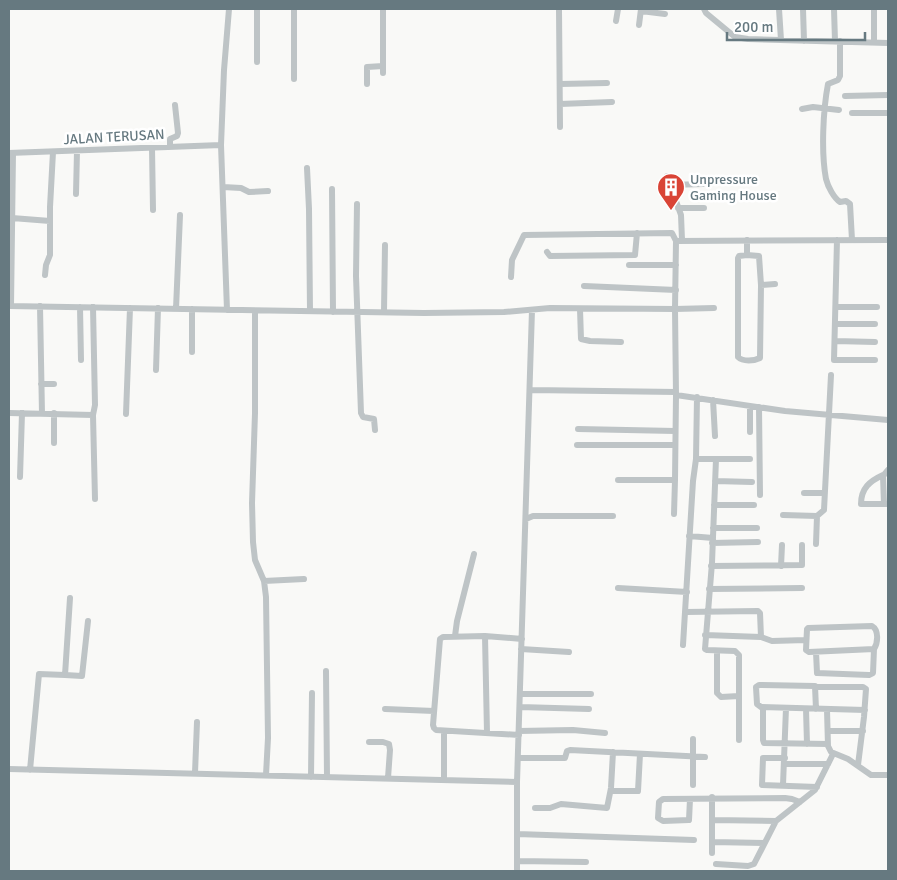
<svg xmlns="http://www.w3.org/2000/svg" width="897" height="880" viewBox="0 0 897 880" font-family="Signika,sans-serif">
  <rect width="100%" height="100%" fill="#f9f9f7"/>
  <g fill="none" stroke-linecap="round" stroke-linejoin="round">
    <path stroke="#bec4c6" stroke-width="6" d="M383 9V73
      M559 9 560 127
      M704 9 706 13 735 37 748 39 888 43
      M779 9 781 40
      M803 9 804 41
      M834 9 835 41
      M641 11 665 14
      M616 21 618 9
      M639 25 641 9
      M840 41V76L838 80 828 84C823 110 821 153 826 179 828 187 834 198 840 202L846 201 850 204 852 240
      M874 42V9
      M257 62V9
      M294 79V9
      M367 84V67L383 66
      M560 84 607 83
      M845 96 888 95
      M560 104 612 102
      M802 109 813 107 839 110
      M852 113H888
      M170 147V139L177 136 178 133 175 105
      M152 148 153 210
      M9 153 221 145
      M307 168 309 209 310 311
      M667 176 681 215 682 240
      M670 185 703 184
      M223 187 241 188 249 192 268 191
      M332 189 333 312
      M76 194 77 151
      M357 204 356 276 361 413 363 417 374 419 375 430
      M678 208H704
      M12 218 50 221
      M747 240V255
      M837 240 834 360H875
      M547 252 550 256 635 255 637 233
      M747 255 759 256 761 285 760 358C754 361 743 362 738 357V258L739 256Z
      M629 265H676
      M45 275 46 265 50 255V207L53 152
      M511 277 512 260 524 235 672 233 676 241
      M761 285 775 284
      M584 286 676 290
      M9 306 424 313 504 312 550 308 675 309 676 395 785 411 888 420
      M11 306 13 153
      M40 306 42 414
      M80 307 81 360
      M836 307H877
      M714 308 675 309 676 241 888 240
      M176 309 180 215
      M580 309 581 339 590 341 621 342
      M227 310 221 145 224 70 229 9
      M255 311V413L252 503 253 542 255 560 264 581 266 597 268 738 266 775
      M384 312 385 245
      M836 324H875
      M835 341 875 342
      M192 352V309
      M156 370 158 308
      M41 384H54
      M531 390 676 392
      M713 400 715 436
      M750 406V432
      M759 407 760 495
      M9 413 93 415 95 405 93 307
      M126 414 130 308
      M93 415 95 499
      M578 429 675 431
      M54 443V413
      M577 445H675
      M696 459H750
      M716 459 712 563 705 649 707 650 735 651 739 655V740
      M883 475C870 481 861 488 861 504H884
      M20 477 22 413
      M618 480H675L676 395
      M715 481 752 482
      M804 493H824
      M887 504H884L883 476 888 470
      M714 505H754
      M674 514 675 480
      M783 515 817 516
      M526 519 533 516H613
      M713 528H757
      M689 536 713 538
      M712 543 758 542
      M816 544 817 516 824 510 831 375
      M711 566 802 565V545
      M781 566 782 545
      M264 581 304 579
      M618 588 687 592
      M709 589 802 588
      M686 612 758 611 760 613 761 637
      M872 626C879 630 878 643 874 649L809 652 806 650 807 629 808 628Z
      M705 635 761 637 772 641 806 640
      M455 636 457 621 474 554
      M485 636 487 733
      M683 645 693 481 696 459 697 397
      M521 649 569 652
      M717 651V693L721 697 739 696
      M816 652 817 673 869 675 873 673 874 649
      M326 671 327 777
      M65 675 82 676 88 621
      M815 687H863L866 689 864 717 858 765
      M520 694H591
      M520 707 589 709
      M763 708V740L764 743 828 744
      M385 709 434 711
      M806 709 807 744
      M816 709 815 686 759 685 756 687 757 704 761 707 865 710
      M827 710 828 746 831 752 848 759 871 775H888
      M519 731 573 730 605 733
      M828 731H863
      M519 735 436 730 434 728 433 725 440 639 443 637 485 636 522 639
      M369 742H383L389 744 390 750 388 778
      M519 758H565L567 751 570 750 705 757
      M785 758H763L762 785 817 787
      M784 764H828
      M9 769 517 782 532 310
      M30 770 39 674 65 675 70 598
      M195 773 197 722
      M311 777 312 693
      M444 779V731
      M693 785V739
      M783 785 786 708
      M611 791H638L640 754
      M690 799 689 820 663 821 658 818 659 802 663 799 785 798 792 799 800 802
      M535 808H550L561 804 607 808 611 788 613 752
      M712 820 776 821
      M517 834 694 840
      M712 842 764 843
      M712 853V797
      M517 861 586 862
      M716 864 748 866 754 864 776 821 815 790 833 754
      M517 871V782"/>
  </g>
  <defs>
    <g id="building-pin" transform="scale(1.4375)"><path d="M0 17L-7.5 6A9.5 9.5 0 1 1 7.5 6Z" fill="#d94436" stroke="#fff"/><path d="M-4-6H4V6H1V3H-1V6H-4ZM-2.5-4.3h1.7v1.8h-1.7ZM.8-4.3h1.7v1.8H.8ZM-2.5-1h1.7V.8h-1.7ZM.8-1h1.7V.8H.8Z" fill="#fff"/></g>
  </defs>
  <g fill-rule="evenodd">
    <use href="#building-pin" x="671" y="187"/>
  </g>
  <g text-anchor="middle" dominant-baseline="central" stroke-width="5" stroke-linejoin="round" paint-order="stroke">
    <g font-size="14" fill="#667980" stroke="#fff">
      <text transform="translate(114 137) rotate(-3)">JALAN TERUSAN</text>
    </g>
    <g font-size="14" fill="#667980" stroke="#fff" text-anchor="start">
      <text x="690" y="179">Unpressure<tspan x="690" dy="16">Gaming House</tspan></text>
    </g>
  </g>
  <rect width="897" height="880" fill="none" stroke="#667980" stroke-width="20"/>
  <path d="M727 32v8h138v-8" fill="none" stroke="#667980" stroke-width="2.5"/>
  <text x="734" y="32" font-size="15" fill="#667980" stroke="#ffffff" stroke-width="4" paint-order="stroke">200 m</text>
</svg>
